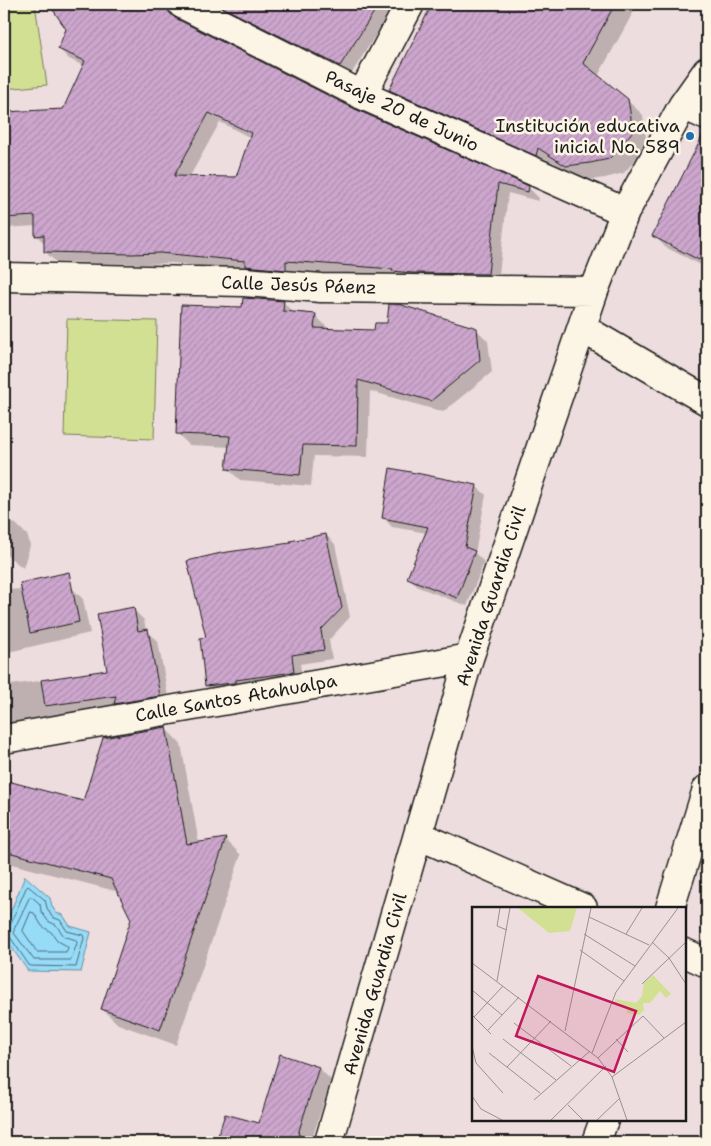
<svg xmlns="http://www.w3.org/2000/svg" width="711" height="1146" viewBox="0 0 711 1146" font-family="'Shantell Sans',sans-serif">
  <defs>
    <pattern id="building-hatch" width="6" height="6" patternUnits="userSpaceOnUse" patternTransform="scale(1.25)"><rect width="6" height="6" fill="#cda6cd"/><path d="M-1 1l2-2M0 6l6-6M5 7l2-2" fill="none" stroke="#af8eaf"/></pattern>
  </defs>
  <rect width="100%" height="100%" fill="#eeddde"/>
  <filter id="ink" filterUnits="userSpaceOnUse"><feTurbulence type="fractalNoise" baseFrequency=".02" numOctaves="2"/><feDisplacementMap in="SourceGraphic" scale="10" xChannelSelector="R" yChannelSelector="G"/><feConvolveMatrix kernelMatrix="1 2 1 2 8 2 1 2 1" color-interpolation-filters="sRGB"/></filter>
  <g filter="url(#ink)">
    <path fill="#d2e094" stroke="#777e58" d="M4 4H35L47 85 4 89Z
      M67 319 157 321 154 439 64 436Z"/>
    <path fill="#96dbf8" stroke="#658fa0" d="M25 876 50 898 52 906 56 913 63 915 70 926 91 932 81 972 28 971 4 937V928Z"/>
    <path fill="#0003" fill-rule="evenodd" d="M52 4H181L176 15 178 21 354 110 528 187 539 198 538 201 508 193 498 284 402 279 296 271V279L251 271 171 263 143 264 56 262 45 252V244L36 235V226L5 228 4 226V113L64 110 84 66 69 59 59 49 68 29 51 5ZM220 122 251 138 237 178H189Z
      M208 4H395L350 76Z
      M433 4H638L598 76 627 100 643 115 647 146 624 173 605 178 582 181 553 162 551 169 406 105 391 90Z
      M694 157 707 164V268L665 247 654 235Z
      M283 302 294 313 315 315 327 327V330L375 331 476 329 488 341 492 372 443 412 370 391 368 457 314 456 311 486 240 480 228 469 230 447 189 445 177 433 244 309Z
      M476 486 486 495 475 553 484 562 467 606 418 587 409 578 427 533 392 527 383 517Z
      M4 516 6 521 16 524 27 535 29 540 30 546 23 568 4 553Z
      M326 535 335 544 350 617 329 640 332 659 300 664 303 681 215 694 206 685 207 638 292 544Z
      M71 587 83 599 90 633 4 653V590Z
      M133 609 144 620 146 630 158 641 170 707 120 708 13 723V727L4 730V686L108 671Z
      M165 728 181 744 199 843 225 839 241 855 176 1045 118 1024 102 1009 132 919 119 892 4 862V781L84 803Z
      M319 1068 331 1080 311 1142H218L226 1115 260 1125Z"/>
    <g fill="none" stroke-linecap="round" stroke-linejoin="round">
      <path stroke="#4d6874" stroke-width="1" d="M30 897H32L40 904 41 911 48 921 56 925 64 936 76 940 77 943 71 960H34L14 933V930Z
        M31 912 34 913 42 926 51 932 58 941 67 946 68 948 66 952H37L23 931Z
        M4 928 8 927 10 925 26 888 28 886 45 900 47 908 52 917 60 920 67 931 83 935 84 938 76 967 31 966 29 965 10 937 7 935H4"/>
    </g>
    <path fill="url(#building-hatch)" stroke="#1c1c1c" fill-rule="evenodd" d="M49 4H167L169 12 175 18 355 109 529 186 528 192 498 184 488 274 412 273 392 271 393 269 286 261V270L245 266V261L160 253 132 254 44 252V235L35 236V216L4 218V112L63 109 85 61 58 49 66 29ZM209 113 251 133 236 177 174 176Z
      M216 4H379L340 66Z
      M432 4H615L583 63 628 99 633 131 609 159 590 163 566 166 538 148 536 156 389 90Z
      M705 131H707V244L699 260 652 236Z
      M243 298 284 301 283 311 316 314 314 328 374 330 375 323H387L389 304H398L477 328 480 360 431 401 358 380 357 446 303 445 300 475 226 469 230 436 176 434 181 305 242 307Z
      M390 468 477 485 465 547 475 551 457 598 407 578 428 527 382 518Z
      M326 534 342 608 321 630 324 650 292 655 294 672 236 680V683H233L205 686 200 638 206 637 187 561 221 553 290 543V541Z
      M69 572 79 622 30 633 20 583Z
      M134 607 138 631 148 629 160 696 114 704 116 696 45 706 41 680 107 670 97 614Z
      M166 727 187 844 226 838 160 1030 101 1009 131 919 111 879 4 851V780L83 801 103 738Z
      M280 1054 319 1067 298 1134 300 1135 299 1142H216L225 1114 259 1123Z"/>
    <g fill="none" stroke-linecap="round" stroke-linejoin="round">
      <g stroke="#1c1c1c" stroke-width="31">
        <path id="street" d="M182 4 362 95 625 212
          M362 95 410 4
          M683 105 707 116
          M4 277 244 282 321 288 594 291
          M582 328 707 401
          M4 739 469 658
          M418 835 583 908
          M670 908 707 789
          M685 953 707 963
          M329 1142 469 658 594 291 625 212 683 105 707 71
          M596 1142 604 1120"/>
      </g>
      <use href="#street" stroke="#fcf5e5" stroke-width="28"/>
    </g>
  </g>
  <circle fill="#1f6fb2" stroke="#fcf5e5" stroke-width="2" cx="690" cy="136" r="5"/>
  <g text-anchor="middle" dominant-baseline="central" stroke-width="5" stroke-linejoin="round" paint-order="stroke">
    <g font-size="18" fill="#1c1c1c" stroke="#fcf5e5">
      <text transform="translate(402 111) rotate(25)">Pasaje 20 de Junio</text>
      <text transform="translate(299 285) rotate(2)">Calle Jesús Páenz</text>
      <text transform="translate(491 596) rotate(-72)">Avenida Guardia Civil</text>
      <text transform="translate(236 698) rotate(-10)">Calle Santos Atahualpa</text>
      <text transform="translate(375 984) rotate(-74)">Avenida Guardia Civil</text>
    </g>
    <g font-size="18" fill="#1c1c1c" stroke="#fcf5e5" text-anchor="end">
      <text x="680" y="126">Institución educativa<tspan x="680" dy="21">inicial No. 589</tspan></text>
    </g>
  </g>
  <g transform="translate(472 907)">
    <rect width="214" height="214" fill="#eeddde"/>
    <path d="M46 1H105L98 24 77 26ZM181 68 199 87 194 91 188 84 178 96H171L172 103 167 108 155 106 156 100 143 96V92L164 96 170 89 172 76Z" fill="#d2e094"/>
    <path fill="none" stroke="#9a9090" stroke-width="1" d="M28 1 25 19 35 23M117 10 177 38M112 27 163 59M154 27 170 1M180 35 197 51 214 77M108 43 152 74M0 56 126 151 140 170 155 213M25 74 38 1M170 77 214 35M0 83 30 108M0 108 19 127M2 110 31 79M42 116 99 159M16 123 47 90M93 124 119 1M31 132 84 173M144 132 156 145M0 139 4 156 31 186M17 146 68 186M120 146 144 85 206 1M126 151 171 109 192 131M35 160 79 114M140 170 214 115M0 189 9 202 30 213M62 193 118 144M96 198 111 213M79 213 134 159M125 213 148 191"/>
    <path fill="#c2185b" fill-opacity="0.15" stroke="#c2185b" stroke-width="2.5" d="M66 69 164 104 142 165 44 129Z"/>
    <rect width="214" height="214" fill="none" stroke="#1c1c1c" stroke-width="2.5"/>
  </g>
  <rect width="711" height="1146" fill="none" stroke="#fcf5e5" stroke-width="20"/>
  <rect x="10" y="10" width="691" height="1126" fill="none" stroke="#1c1c1c" stroke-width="2" filter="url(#ink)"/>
</svg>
